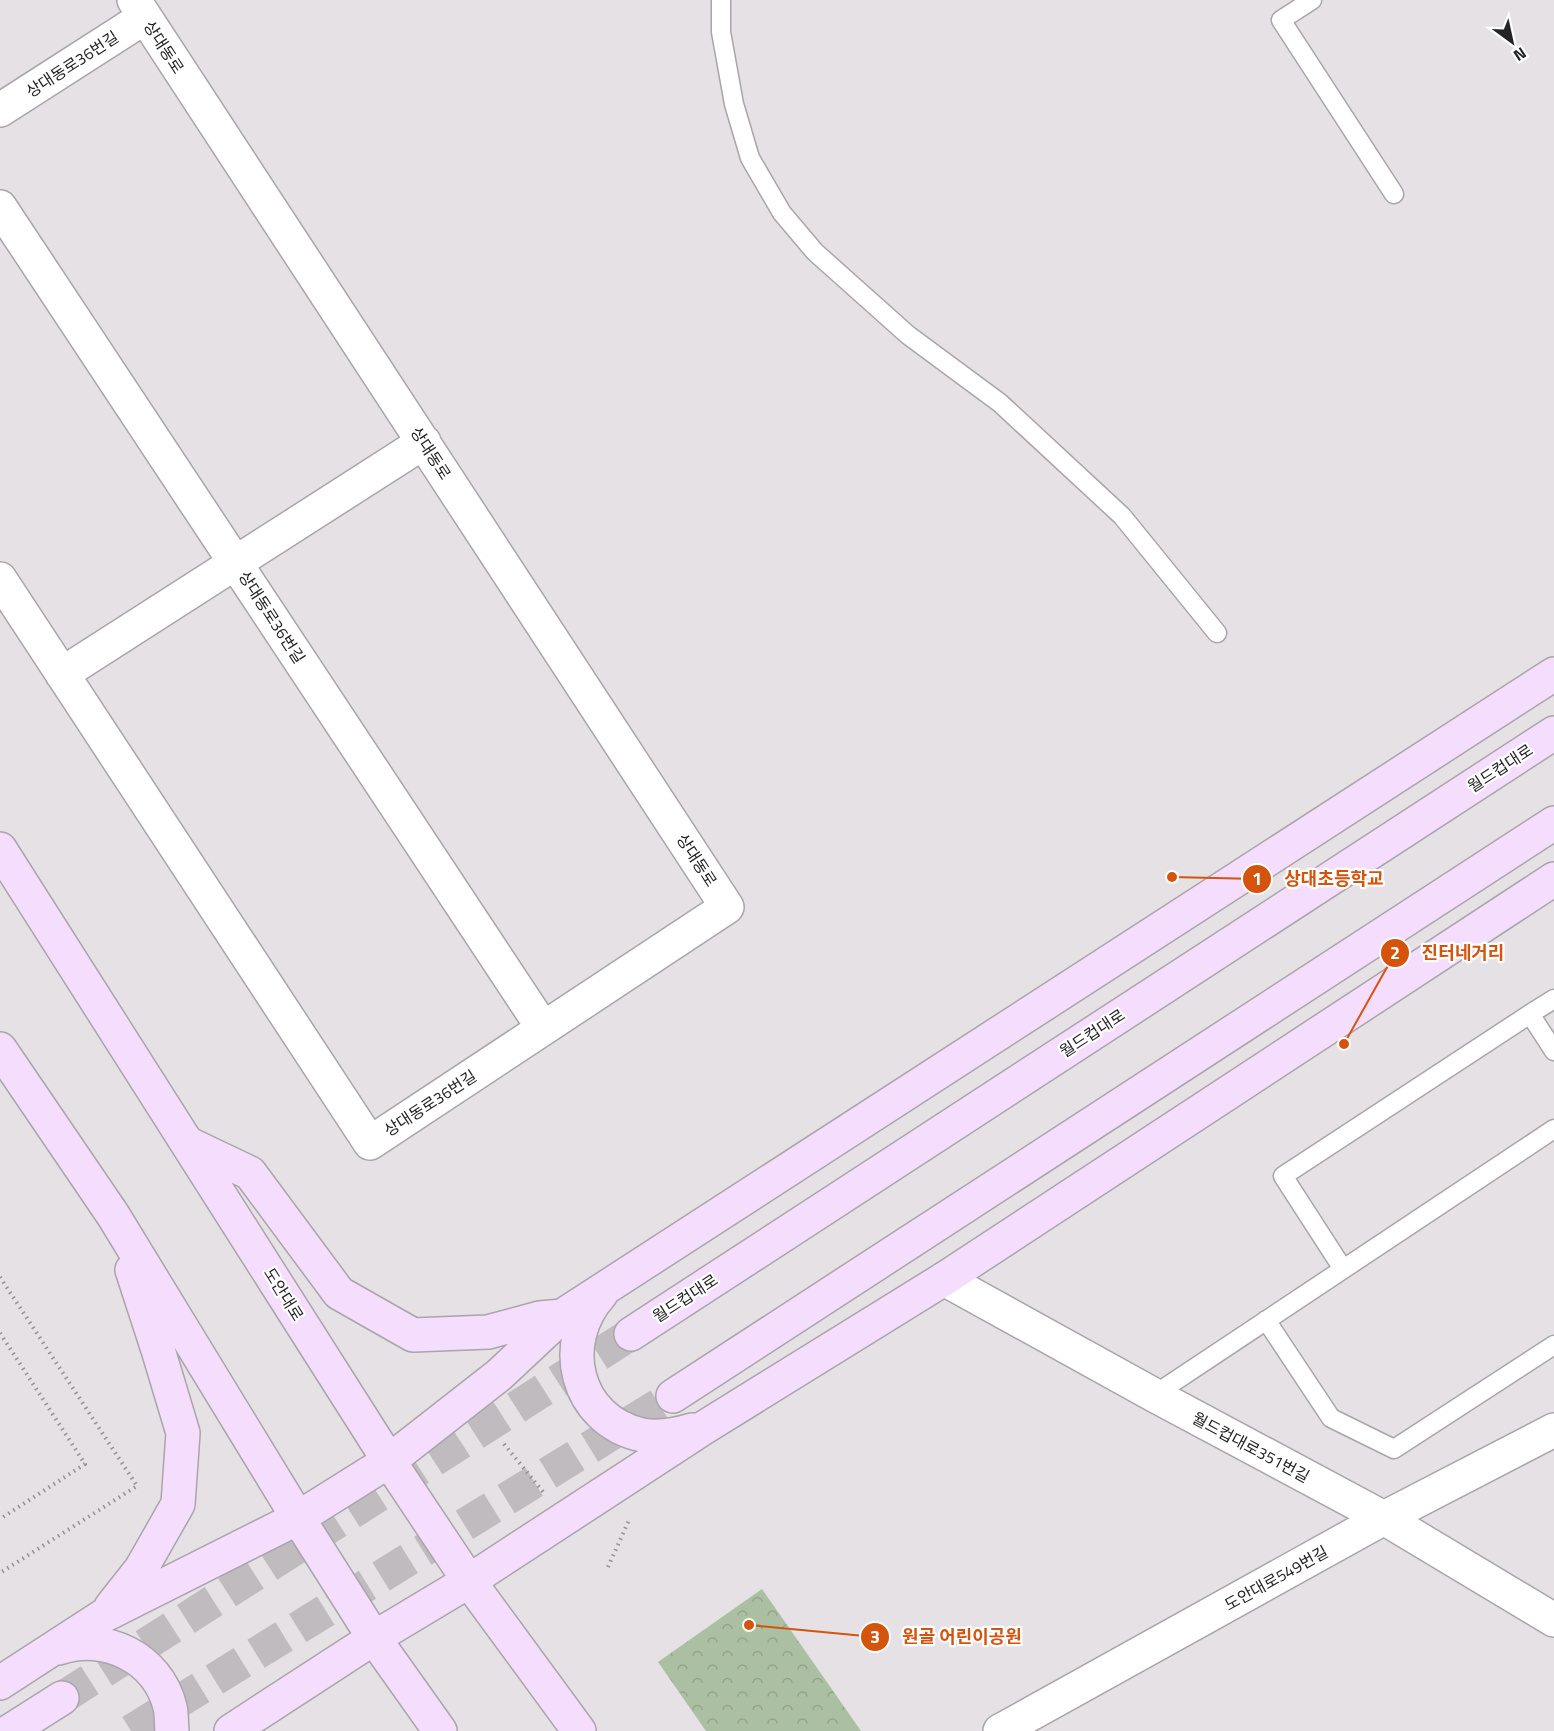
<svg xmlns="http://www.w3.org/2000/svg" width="1554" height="1731" viewBox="0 0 1554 1731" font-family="'Titillium Web','Noto Sans KR',sans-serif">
  <defs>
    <pattern id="park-crowns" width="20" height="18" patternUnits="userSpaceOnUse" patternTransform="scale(1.5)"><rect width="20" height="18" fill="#abbfa2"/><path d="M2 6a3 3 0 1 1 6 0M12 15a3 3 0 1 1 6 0" fill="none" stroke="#93a48b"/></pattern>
  </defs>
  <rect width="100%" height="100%" fill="#e5e1e5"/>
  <path fill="url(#park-crowns)" d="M762 1589 861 1731H706L658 1662Z"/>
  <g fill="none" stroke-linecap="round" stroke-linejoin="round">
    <path stroke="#bfbbbf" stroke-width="33" stroke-dasharray="33 16" stroke-linecap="butt" d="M62 1698 631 1334
      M131 1731 673 1396"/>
    <g stroke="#a9a5a9" stroke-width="21">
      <path id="lane" d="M721 0V32L734 104 750 158 782 213 815 252 908 335 1000 403 1122 516 1217 633
        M1312 0 1281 20 1394 194
        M1554 999 1530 1014 1554 1051
        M1343 1269 1283 1176 1530 1014
        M1266 1320 1331 1418 1394 1449 1554 1345
        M1154 1395 1554 1129"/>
    </g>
    <g stroke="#a9a5a9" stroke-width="36">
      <path id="street" d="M0 110 145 17
        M0 207 543 1028
        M0 579 370 1143 727 907 134 0
        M62 674 424 442
        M944 1279 1154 1395 1384 1518 1554 1620
        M1000 1731 1384 1518 1554 1430"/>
    </g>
    <g stroke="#a9a5a9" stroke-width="36">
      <path id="secondary" d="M0 849 389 1461 469 1581 579 1731
        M0 1049 113 1215 298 1518 374 1638 440 1731
        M189 1144 250 1173 339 1293 413 1335 488 1332 540 1318 562 1316
        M601 1294C557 1343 575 1420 642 1435 659 1438 676 1435 692 1430
        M631 1334 1554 733
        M673 1396 1554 823
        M111 1607 141 1569 178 1504 183 1433 159 1353 132 1270
        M59 1648C105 1632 158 1658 170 1707 172 1715 171 1723 172 1731
        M0 1683 103 1616 298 1518 389 1461 499 1375 562 1316 1554 674
        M10 1731 62 1698
        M231 1731 374 1638 469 1581 705 1427 944 1279 1554 879"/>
    </g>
    <path stroke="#949194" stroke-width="4" stroke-dasharray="1.5 4.5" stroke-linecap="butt" d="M0 1277 137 1486 0 1573
      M0 1333 85 1464 0 1519
      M504 1444 544 1493
      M608 1567 629 1520"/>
    <use href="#lane" stroke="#fff" stroke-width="18"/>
    <use href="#street" stroke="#fff" stroke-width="33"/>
    <use href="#secondary" stroke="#f5defd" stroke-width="33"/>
  </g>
  <g text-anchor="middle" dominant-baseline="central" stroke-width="4.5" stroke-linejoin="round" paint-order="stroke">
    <g font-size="16" fill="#252325" stroke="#fff">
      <text transform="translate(164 47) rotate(57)">상대동로</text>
      <text transform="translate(72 64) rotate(-33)">상대동로36번길</text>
      <text transform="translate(431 453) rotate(57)">상대동로</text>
      <text transform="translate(272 617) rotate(57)">상대동로36번길</text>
      <text transform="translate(1500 768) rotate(-33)">월드컵대로</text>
      <text transform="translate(697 860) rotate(57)">상대동로</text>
      <text transform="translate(1092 1033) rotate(-33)">월드컵대로</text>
      <text transform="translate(430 1103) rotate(-33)">상대동로36번길</text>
      <text transform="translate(284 1294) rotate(58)">도안대로</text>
      <text transform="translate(685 1298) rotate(-33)">월드컵대로</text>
      <text transform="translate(1251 1447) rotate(28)">월드컵대로351번길</text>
      <text transform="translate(1276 1578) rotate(-29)">도안대로549번길</text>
    </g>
  </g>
  <path fill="none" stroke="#d4540e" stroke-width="2" d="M1172 877L1257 879M1344 1044L1395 953M749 1625L875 1637"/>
  <g fill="#d4540e" stroke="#fff" stroke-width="2">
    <circle cx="1172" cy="877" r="6"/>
    <circle cx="1344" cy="1044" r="6"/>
    <circle cx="749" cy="1625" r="6"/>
    <circle cx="1257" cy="879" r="15"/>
    <circle cx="1395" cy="953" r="15"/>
    <circle cx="875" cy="1637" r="15"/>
  </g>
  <g font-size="18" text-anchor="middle" font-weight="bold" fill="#fff">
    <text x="1257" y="885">1</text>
    <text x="1395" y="959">2</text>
    <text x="875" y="1643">3</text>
  </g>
  <g font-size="18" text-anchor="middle" font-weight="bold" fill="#d4540e" stroke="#fff" stroke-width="4.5" stroke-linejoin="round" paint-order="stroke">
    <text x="1334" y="885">상대초등학교</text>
    <text x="1463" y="959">진터네거리</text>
    <text x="962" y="1643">원골 어린이공원</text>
  </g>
  <g transform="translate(1512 42) rotate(147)" stroke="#ffffff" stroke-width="4.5" paint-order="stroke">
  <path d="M0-4.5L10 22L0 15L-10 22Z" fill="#252325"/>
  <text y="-9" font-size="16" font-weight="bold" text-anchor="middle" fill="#252325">N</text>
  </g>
</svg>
